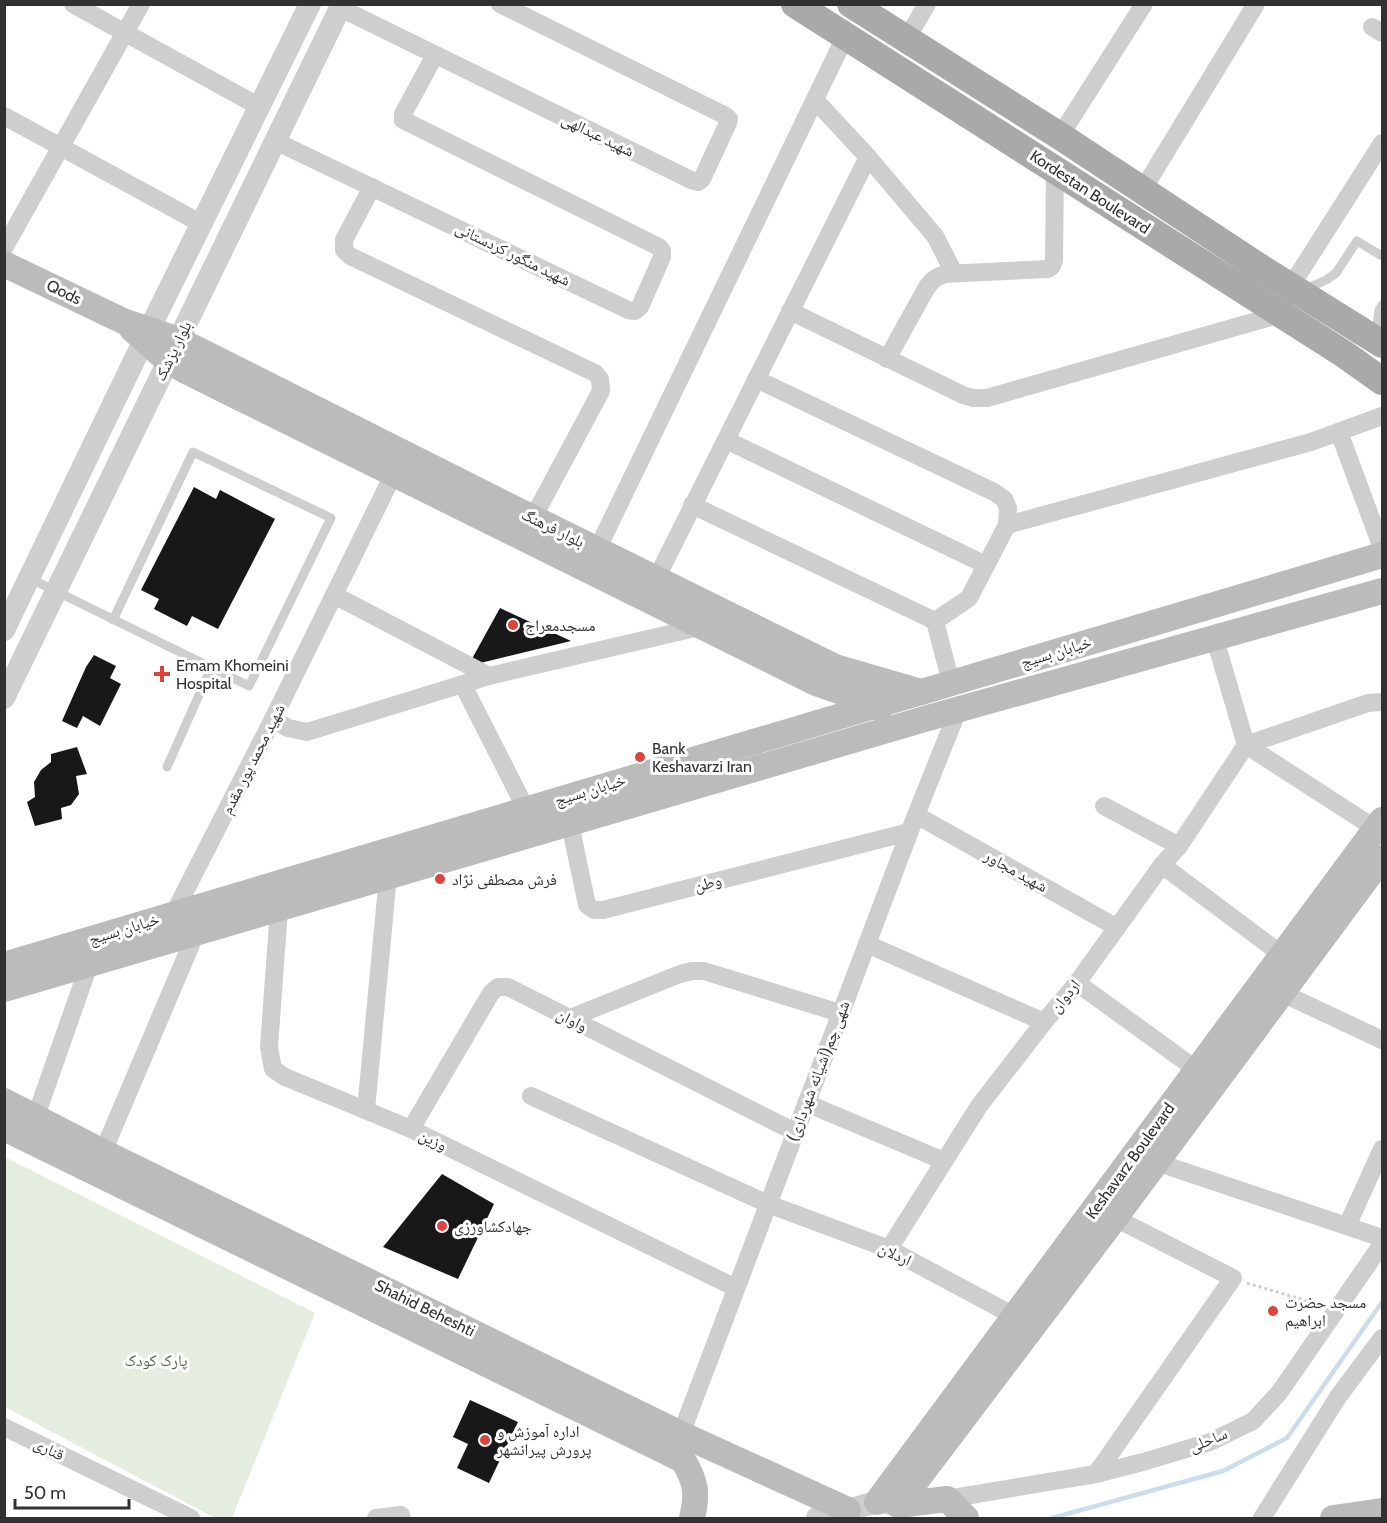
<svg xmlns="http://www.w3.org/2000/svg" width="1387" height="1523" font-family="Cabin,'Noto Naskh Arabic',sans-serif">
	<rect width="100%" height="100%" fill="#fff"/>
	<path fill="#e5ede0" d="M5,1157L315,1313L232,1518H215L5,1407Z"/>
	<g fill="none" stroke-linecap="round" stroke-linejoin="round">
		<path stroke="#cddceb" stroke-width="4.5" d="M1052,1518L1223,1471L1287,1438L1382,1302"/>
	</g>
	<g fill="#181818">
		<path d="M194,487L216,499L220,490L275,519L218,629L192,616L187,626L154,609L159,599L141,590Z"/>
		<path d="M500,608L571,641L468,666Z"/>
		<path d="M94,655L116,666L110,678L121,684L100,726L83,716L77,728L62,721L86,667Z"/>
		<path d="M77,747L87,774L76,776L79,794L71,805L61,808L62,819L35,826L27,802L35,797L34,782L41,770L51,762V754Z"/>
		<path d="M442,1174L494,1204L458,1279L383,1247Z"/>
		<path d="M470,1400L518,1422L489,1483L457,1468L468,1444L453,1437Z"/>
	</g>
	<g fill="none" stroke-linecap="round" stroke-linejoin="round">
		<path stroke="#cecece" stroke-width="3" stroke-dasharray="3 3" stroke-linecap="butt" d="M1247,1283L1321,1305"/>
		<g stroke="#cecece" stroke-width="9">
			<path d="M1306,289L1326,280L1336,273L1357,241L1382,256"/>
			<path d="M1376,334L1379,310L1382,305"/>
			<path d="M29,578L249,686L331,518L193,452L113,620"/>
			<path d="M167,767L211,668"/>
		</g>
		<g stroke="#cecece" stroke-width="18">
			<path d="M73,4L260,107"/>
			<path d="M340,8L691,180L698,182L702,179L728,123L729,119L726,116L500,4"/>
			<path d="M1372,27L1382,33"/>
			<path d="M906,40L927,4"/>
			<path d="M815,100L868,157L935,236L954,273"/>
			<path d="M4,116L202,224"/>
			<path d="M1060,136L1144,4"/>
			<path d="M275,141L628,310L635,311L640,307L662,257V251L659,247L403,120V114L435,55"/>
			<path d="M372,187L344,240V250L350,256L595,373L600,379L601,391L533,518"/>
			<path d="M1142,191L1256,4"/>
			<path d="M4,248L141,4"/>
			<path d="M790,311L963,395L973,398H987L1281,314L1291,286L1382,143"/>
			<path d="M887,359L927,287L934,279L944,274L1048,269L1052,266L1054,260L1055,169"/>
			<path d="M756,379L994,492L1004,499L1008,508L1007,525L969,598L935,621L951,683"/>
			<path d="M1339,432L1382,548"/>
			<path d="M726,440L986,565"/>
			<path d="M692,505L935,621"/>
			<path d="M1007,525L1311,442L1382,416"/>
			<path d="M597,550L846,35"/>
			<path d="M651,589L868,157"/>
			<path d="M334,595L489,676"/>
			<path d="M1215,639L1246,745L1376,829"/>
			<path d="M463,685L526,809"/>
			<path d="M273,719L288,728L307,732L489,676L704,626"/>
			<path d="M1246,745L1368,703L1382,702"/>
			<path d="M1104,806L1179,846"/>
			<path d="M916,815L1116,927"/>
			<path d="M570,824L587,905L594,910H603L909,832"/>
			<path d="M1162,865L1281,954"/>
			<path d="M279,909L269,1047L273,1069L285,1077L411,1129L736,1288"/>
			<path d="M173,915L273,719L394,473"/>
			<path d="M867,944L1044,1022"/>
			<path d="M1077,983L1197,1070"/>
			<path d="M1282,993L1382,1040"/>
			<path d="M570,1018L680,974L692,971H704L840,1013"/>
			<path d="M531,1096L768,1204L889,1249L1016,1317"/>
			<path d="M806,1103L944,1161"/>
			<path d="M366,1110L388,876"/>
			<path d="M36,1116L89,965"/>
			<path d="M411,1129L491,993L498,987H508L795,1132"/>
			<path d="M103,1152L196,933"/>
			<path d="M1156,1162L1382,1238"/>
			<path d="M1347,1226L1382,1149"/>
			<path d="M889,1249L979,1106L1044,1022L1077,983L1162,865L1179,846L1246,745"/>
			<path d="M4,1427L191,1518"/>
			<path d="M681,1434L916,815L958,710"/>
			<path d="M1096,1474L1233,1278L1115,1218"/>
			<path d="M947,1499L1096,1474L1143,1462L1210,1442L1253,1421L1279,1393L1382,1244"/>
			<path d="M376,1518L401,1515L402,1518"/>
			<path d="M1262,1518L1338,1397L1382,1338"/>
		</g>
		<g stroke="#cecece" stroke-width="22">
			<path d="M4,630L144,340L310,4"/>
			<path d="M4,698L342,4"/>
			<path d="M817,1518L877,1502L893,1504"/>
		</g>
		<g stroke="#bbb" stroke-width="26">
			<path d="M4,264L123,321L179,340L533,518L835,667L921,692"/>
			<path d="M132,329L168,361L184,370L816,683L879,705L880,708"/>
			<path d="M4,965L1382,555"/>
			<path d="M4,989L928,718L1382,591"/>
			<path d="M4,1101L103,1152L681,1434L848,1510"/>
			<path d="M4,1128L683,1460C696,1482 698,1493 692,1518"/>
			<path d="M877,1502L1382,820"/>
			<path d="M898,1505L1115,1218L1382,858"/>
			<path d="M898,1505L947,1499L966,1518"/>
			<path d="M1333,1518L1382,1511"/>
		</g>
		<g stroke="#a9a9a9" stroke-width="28">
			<path d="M795,4L1344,354L1382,381"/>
			<path d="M851,4L1060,136L1262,269L1382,344"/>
		</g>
	</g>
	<g fill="#dc443f" stroke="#fff" stroke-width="2">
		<circle cx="513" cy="625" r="6"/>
		<path d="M159 665h6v6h6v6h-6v6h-6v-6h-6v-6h6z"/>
		<circle cx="640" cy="757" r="6"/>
		<circle cx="440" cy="879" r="6"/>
		<circle cx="442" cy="1226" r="6"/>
		<circle cx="1273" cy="1311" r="6"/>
		<circle cx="485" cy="1440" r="6"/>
	</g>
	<g text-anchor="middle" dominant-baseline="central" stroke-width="6" stroke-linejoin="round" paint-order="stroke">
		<g font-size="16" fill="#313131" stroke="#fff">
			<text transform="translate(598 135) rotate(26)">شهید عبدالهی</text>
			<text transform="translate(1090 192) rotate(33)">Kordestan Boulevard</text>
			<text transform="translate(513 254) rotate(26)">شهید منگور کردستانی</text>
			<text transform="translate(64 292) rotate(26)">Qods</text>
			<text transform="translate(173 351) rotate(-64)">بلوار پزشک</text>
			<text transform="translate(553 528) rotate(26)">بلوار فرهنگ</text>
			<text transform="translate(1056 652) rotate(-17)">خیابان بسیج</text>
			<text transform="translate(253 759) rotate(-63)">شهید محمد پور مقدم</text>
			<text transform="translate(590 790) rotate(-17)">خیابان بسیج</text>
			<text transform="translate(1016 871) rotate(29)">شهید مجاور</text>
			<text transform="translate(708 883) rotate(-14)">وطن</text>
			<text transform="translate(124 929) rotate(-17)">خیابان بسیج</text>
			<text transform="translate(1065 996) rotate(-51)">اردوان</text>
			<text transform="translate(572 1020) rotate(27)">واوان</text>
			<text transform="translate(818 1071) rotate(-69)">شهی چم(آشیانه شهرداری)</text>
			<text transform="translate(433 1140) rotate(26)">وزین</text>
			<text transform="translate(1130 1161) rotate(-54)">Keshavarz Boulevard</text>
			<text transform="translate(895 1254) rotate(25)">اردلان</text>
			<text transform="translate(425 1308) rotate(26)">Shahid Beheshti</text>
			<text transform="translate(1208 1440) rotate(-22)">ساحلی</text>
			<text transform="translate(49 1449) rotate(26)">قناری</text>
		</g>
		<g font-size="16" fill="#313131" stroke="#fff" text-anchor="start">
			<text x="525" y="625">مسجدمعراج</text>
			<text x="176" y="665">Emam Khomeini<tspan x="176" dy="18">Hospital</tspan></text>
			<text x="652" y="748">Bank<tspan x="652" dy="18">Keshavarzi Iran</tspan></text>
			<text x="452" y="879">فرش مصطفی نژاد</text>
			<text x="454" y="1226">جهادکشاورزی</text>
			<text x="1285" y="1302">مسجد حضرت<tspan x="1285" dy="18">ابراهیم</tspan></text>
			<text x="497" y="1431">اداره آموزش و<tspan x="497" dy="18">پرورش پیرانشهر</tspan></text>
		</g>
		<g font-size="16" fill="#4f6a40" stroke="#fff">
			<text x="156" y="1360">پارک کودک</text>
		</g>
	</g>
	<rect width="1387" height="1523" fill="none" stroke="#313131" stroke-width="12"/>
	<path d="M15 1499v9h114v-9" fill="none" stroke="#313131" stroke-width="3"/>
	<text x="24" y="1499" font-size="18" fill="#313131" stroke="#ffffff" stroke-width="4.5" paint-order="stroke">50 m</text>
</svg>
